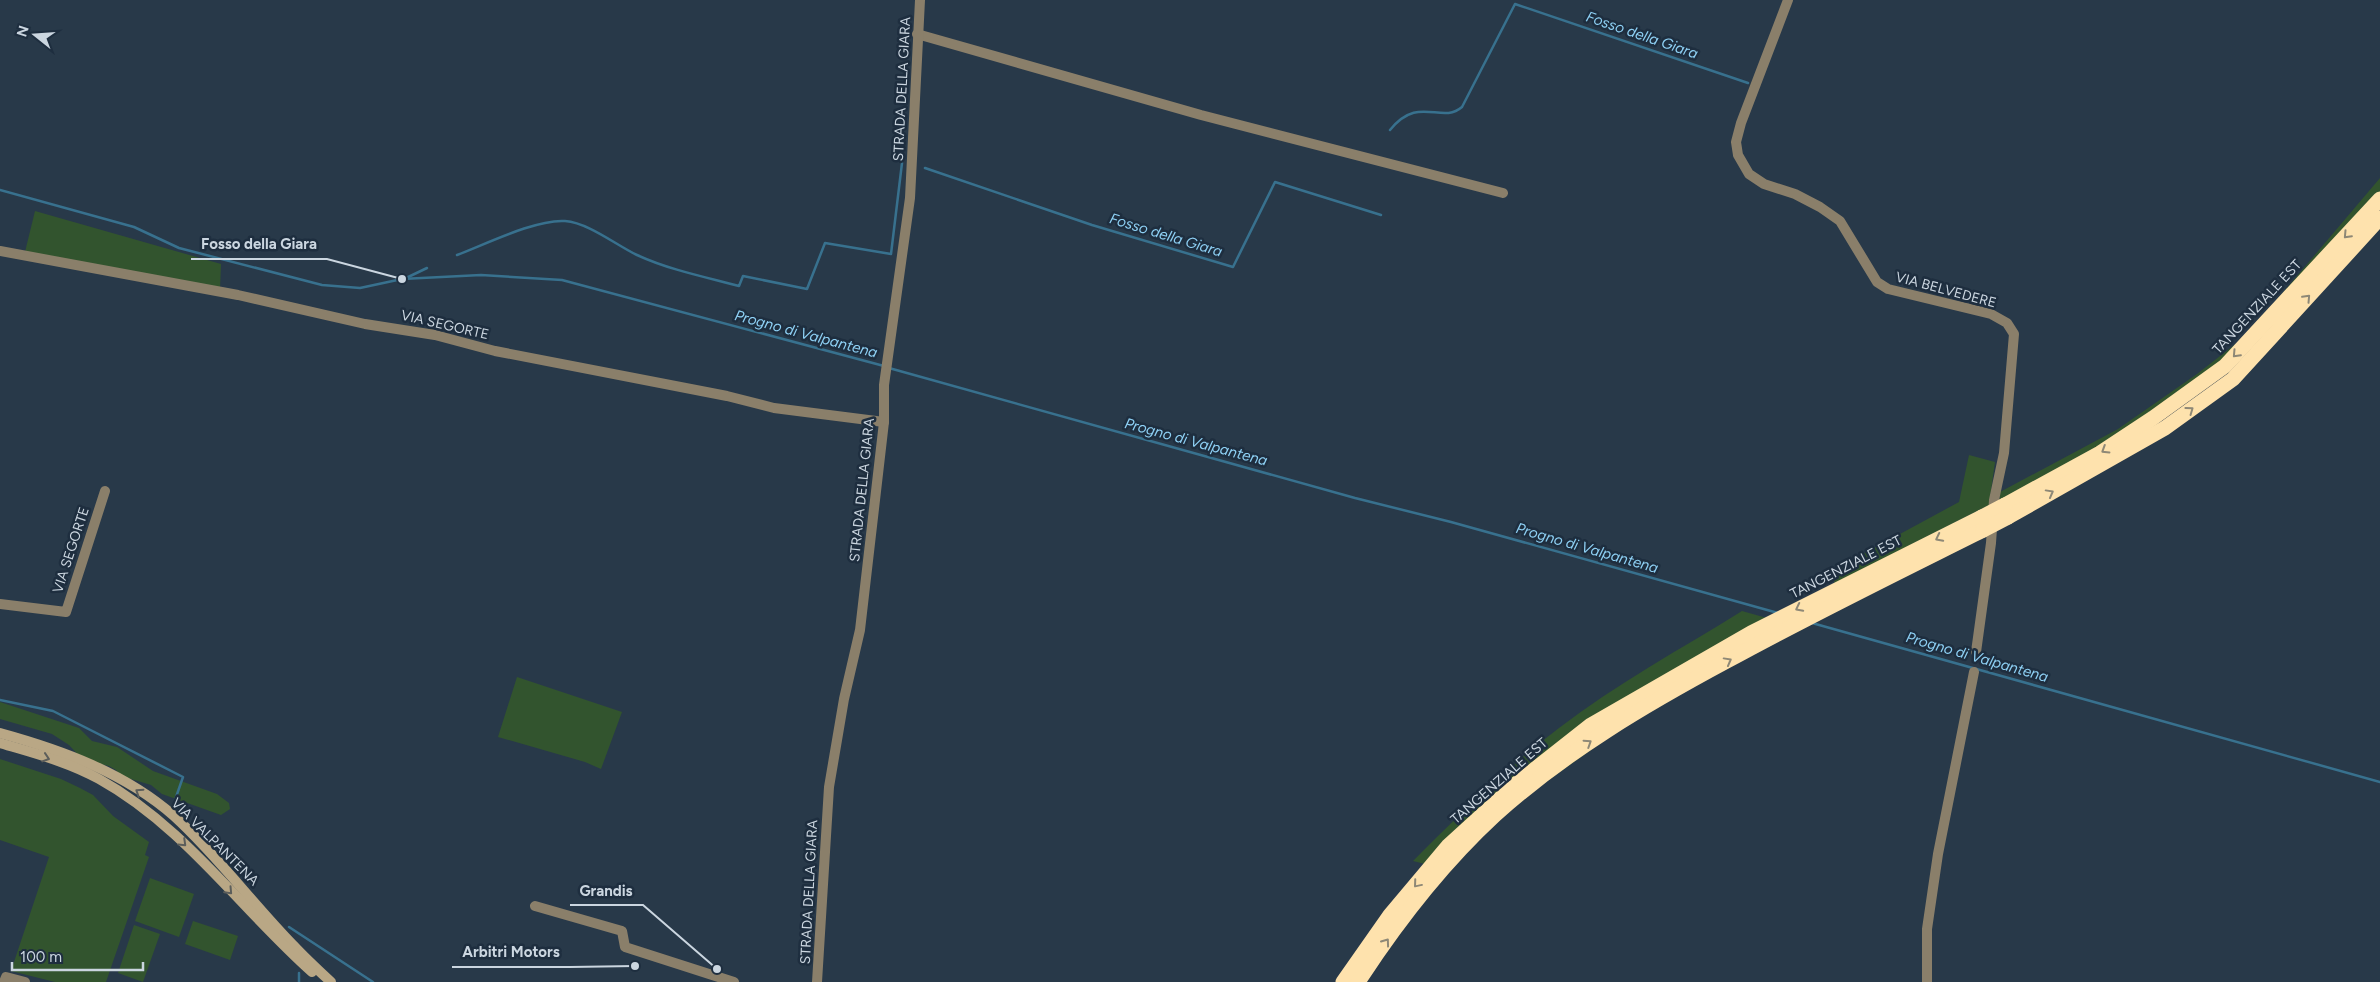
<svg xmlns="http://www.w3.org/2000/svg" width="2380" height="982" font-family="Figtree,sans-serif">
	<rect width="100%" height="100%" fill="#283949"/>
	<g fill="#32542e">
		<path d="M2380,178V201L2194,390L1999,506L2000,492L2118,429L2197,374L2247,335Z"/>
		<path d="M35,211L221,264L220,290L25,252Z"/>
		<path d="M1969,455L1995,462L1989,505L1835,583L1828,573L1959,502Z"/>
		<path d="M1742,611L1774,620L1429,865L1413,861C1460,814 1507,767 1559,728C1616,684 1681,649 1742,611Z"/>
		<path d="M517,677L622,712L601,769L585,762L498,737Z"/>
		<path d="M0,702L79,728L92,741L117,747L153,771L217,794L229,803L230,809L221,815L162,794L151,785L121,776L116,770L109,766L83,760L69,745L52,734L0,719Z"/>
		<path d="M0,759L61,779L80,788L93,795L113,816L149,842L145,855L149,857L106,982H55L11,971L49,857L0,840Z"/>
		<path d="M150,878L194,894L179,937L135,921Z"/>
		<path d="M193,921L238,936L230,960L185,944Z"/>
		<path d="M134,925L160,934L143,982L118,973Z"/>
	</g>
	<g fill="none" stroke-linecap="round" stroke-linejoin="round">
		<g stroke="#38718e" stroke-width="2.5">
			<path d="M1390,130C1419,94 1441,125 1462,107L1515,4L1748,83"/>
			<path d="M925,168L1092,225L1233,267L1275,182L1381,215"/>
			<path d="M0,190L134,227L179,248L322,285L360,288L402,279L481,275L562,280L884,366"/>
			<path d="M457,255C486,244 536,219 565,221C589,223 616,245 637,255C670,270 705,277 739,286L743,276L807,289L825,243L891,254L902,163"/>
			<path d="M404,279L427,268"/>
			<path d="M889,368L1355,498L1451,522L1778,613"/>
			<path d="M1812,623L2380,782"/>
			<path d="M0,700L53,711L183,777L175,800"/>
			<path d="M289,927L373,982"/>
			<path d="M299,982V973"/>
		</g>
		<g stroke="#8a7f6a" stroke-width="10">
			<path d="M1788,0L1741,123L1736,142L1738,155L1749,174L1764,184L1795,194L1820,207L1840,221L1877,282L1888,289L1991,314L2007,323L2014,334L2004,453L1994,500L1991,543L1976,652"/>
			<path d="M917,34L1201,115L1503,193"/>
			<path d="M0,251L238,295L365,324L435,335L495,351L727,396L774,408L884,422"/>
			<path d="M0,604L66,612L105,491"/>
			<path d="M535,906L622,931L625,947L734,982"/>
			<path d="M4,982L6,977L25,982"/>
			<path d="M817,982L829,787L844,699L860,630L884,422V385L910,198L920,0"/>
			<path d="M1927,982V929L1938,854L1974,672"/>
		</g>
		<g stroke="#b9a785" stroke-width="10">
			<path d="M0,733C62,750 125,773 174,816C217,855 252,903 293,945C305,958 318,970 331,982"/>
			<path d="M0,743C33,753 69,762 99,779C184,826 241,909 312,972"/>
		</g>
		<g stroke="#fee2ad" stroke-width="15">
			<path d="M2005,505L2100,453L2153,418L2225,366L2380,199"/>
			<path d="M2008,517L2165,428L2233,379L2380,218"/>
			<path d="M1343,982L1390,915L1448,846L1516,784L1591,725L1751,633L1982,517"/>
			<path d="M1358,982C1397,922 1443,863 1495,815C1565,752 1645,705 1727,661C1811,615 1897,573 1983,530"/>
		</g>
		<g stroke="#fee2ad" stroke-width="15">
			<path d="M1982,517L2005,505"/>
			<path d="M1983,530L2008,517"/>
		</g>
	</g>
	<defs><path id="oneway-chevron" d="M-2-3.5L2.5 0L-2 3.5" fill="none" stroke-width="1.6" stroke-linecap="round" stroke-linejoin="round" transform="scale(1.25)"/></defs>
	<g stroke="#8e8876">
		<use href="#oneway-chevron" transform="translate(2347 235) rotate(133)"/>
		<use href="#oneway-chevron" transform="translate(2307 298) rotate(-47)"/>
		<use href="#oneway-chevron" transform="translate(2236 354) rotate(133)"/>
		<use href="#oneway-chevron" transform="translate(2190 410) rotate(-36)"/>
		<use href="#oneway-chevron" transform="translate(2105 450) rotate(148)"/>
		<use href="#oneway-chevron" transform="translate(2050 493) rotate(-29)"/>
		<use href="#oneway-chevron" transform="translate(1939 538) rotate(153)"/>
		<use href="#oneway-chevron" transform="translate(1799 608) rotate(153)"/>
		<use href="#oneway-chevron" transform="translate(1728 661) rotate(-29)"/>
		<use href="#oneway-chevron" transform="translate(1588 743) rotate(-33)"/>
		<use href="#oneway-chevron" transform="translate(1417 884) rotate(130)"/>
		<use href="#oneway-chevron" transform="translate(1386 942) rotate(-54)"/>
	</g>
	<g stroke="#5c5e5b">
		<use href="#oneway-chevron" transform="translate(46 758) rotate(18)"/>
		<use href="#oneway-chevron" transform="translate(139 792) rotate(-147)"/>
		<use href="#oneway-chevron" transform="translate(183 843) rotate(44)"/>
		<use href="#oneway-chevron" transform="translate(229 891) rotate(47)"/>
	</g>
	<g text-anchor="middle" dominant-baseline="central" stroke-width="5" stroke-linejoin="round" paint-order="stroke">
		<g font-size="14" fill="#cbd6e0" stroke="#1e2e3f">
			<text transform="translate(902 89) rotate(-87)">STRADA DELLA GIARA</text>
			<text transform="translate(1946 290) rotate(15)">VIA BELVEDERE</text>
			<text transform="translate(2257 307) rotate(-47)">TANGENZIALE EST</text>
			<text transform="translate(445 325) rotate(13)">VIA SEGORTE</text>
			<text transform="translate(862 490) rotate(-84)">STRADA DELLA GIARA</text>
			<text transform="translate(71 550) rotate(-72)">VIA SEGORTE</text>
			<text transform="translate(1846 567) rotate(-27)">TANGENZIALE EST</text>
			<text transform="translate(1499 781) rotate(-41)">TANGENZIALE EST</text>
			<text transform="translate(215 842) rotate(45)">VIA VALPANTENA</text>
			<text transform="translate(809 892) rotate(-87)">STRADA DELLA GIARA</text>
		</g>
		<g font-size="15" font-style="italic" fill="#8ed0f4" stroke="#1e2e3f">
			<text transform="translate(1642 35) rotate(19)">Fosso della Giara</text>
			<text transform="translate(1166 235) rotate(17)">Fosso della Giara</text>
			<text transform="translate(806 334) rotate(15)">Progno di Valpantena</text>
			<text transform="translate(1196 442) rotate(15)">Progno di Valpantena</text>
			<text transform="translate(1587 548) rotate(16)">Progno di Valpantena</text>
			<text transform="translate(1977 657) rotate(16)">Progno di Valpantena</text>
		</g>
	</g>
	<path fill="none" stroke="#cbd6e0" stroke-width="2" d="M402 279L327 259H191M717 969L643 905H570M635 966L570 967H452"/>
	<g fill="#cbd6e0" stroke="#1e2e3f" stroke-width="2">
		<circle cx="402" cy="279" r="5"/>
		<circle cx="717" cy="969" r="5"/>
		<circle cx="635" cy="966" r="5"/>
	</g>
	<g font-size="15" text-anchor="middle" font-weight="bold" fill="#cbd6e0" stroke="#1e2e3f" stroke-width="5" stroke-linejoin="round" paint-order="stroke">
		<text x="259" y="249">Fosso della Giara</text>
		<text x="606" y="896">Grandis</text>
		<text x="511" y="957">Arbitri Motors</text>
	</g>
	<g transform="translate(35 35) rotate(287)" stroke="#1e2e3f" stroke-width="4" paint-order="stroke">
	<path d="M0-4L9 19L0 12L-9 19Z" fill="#cbd6e0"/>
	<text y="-8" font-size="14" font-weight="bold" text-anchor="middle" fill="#cbd6e0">N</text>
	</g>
	<path d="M12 962v8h131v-8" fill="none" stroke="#cbd6e0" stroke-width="2.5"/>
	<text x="20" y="962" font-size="15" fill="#cbd6e0" stroke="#1e2e3f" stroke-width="4" paint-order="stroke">100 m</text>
</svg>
